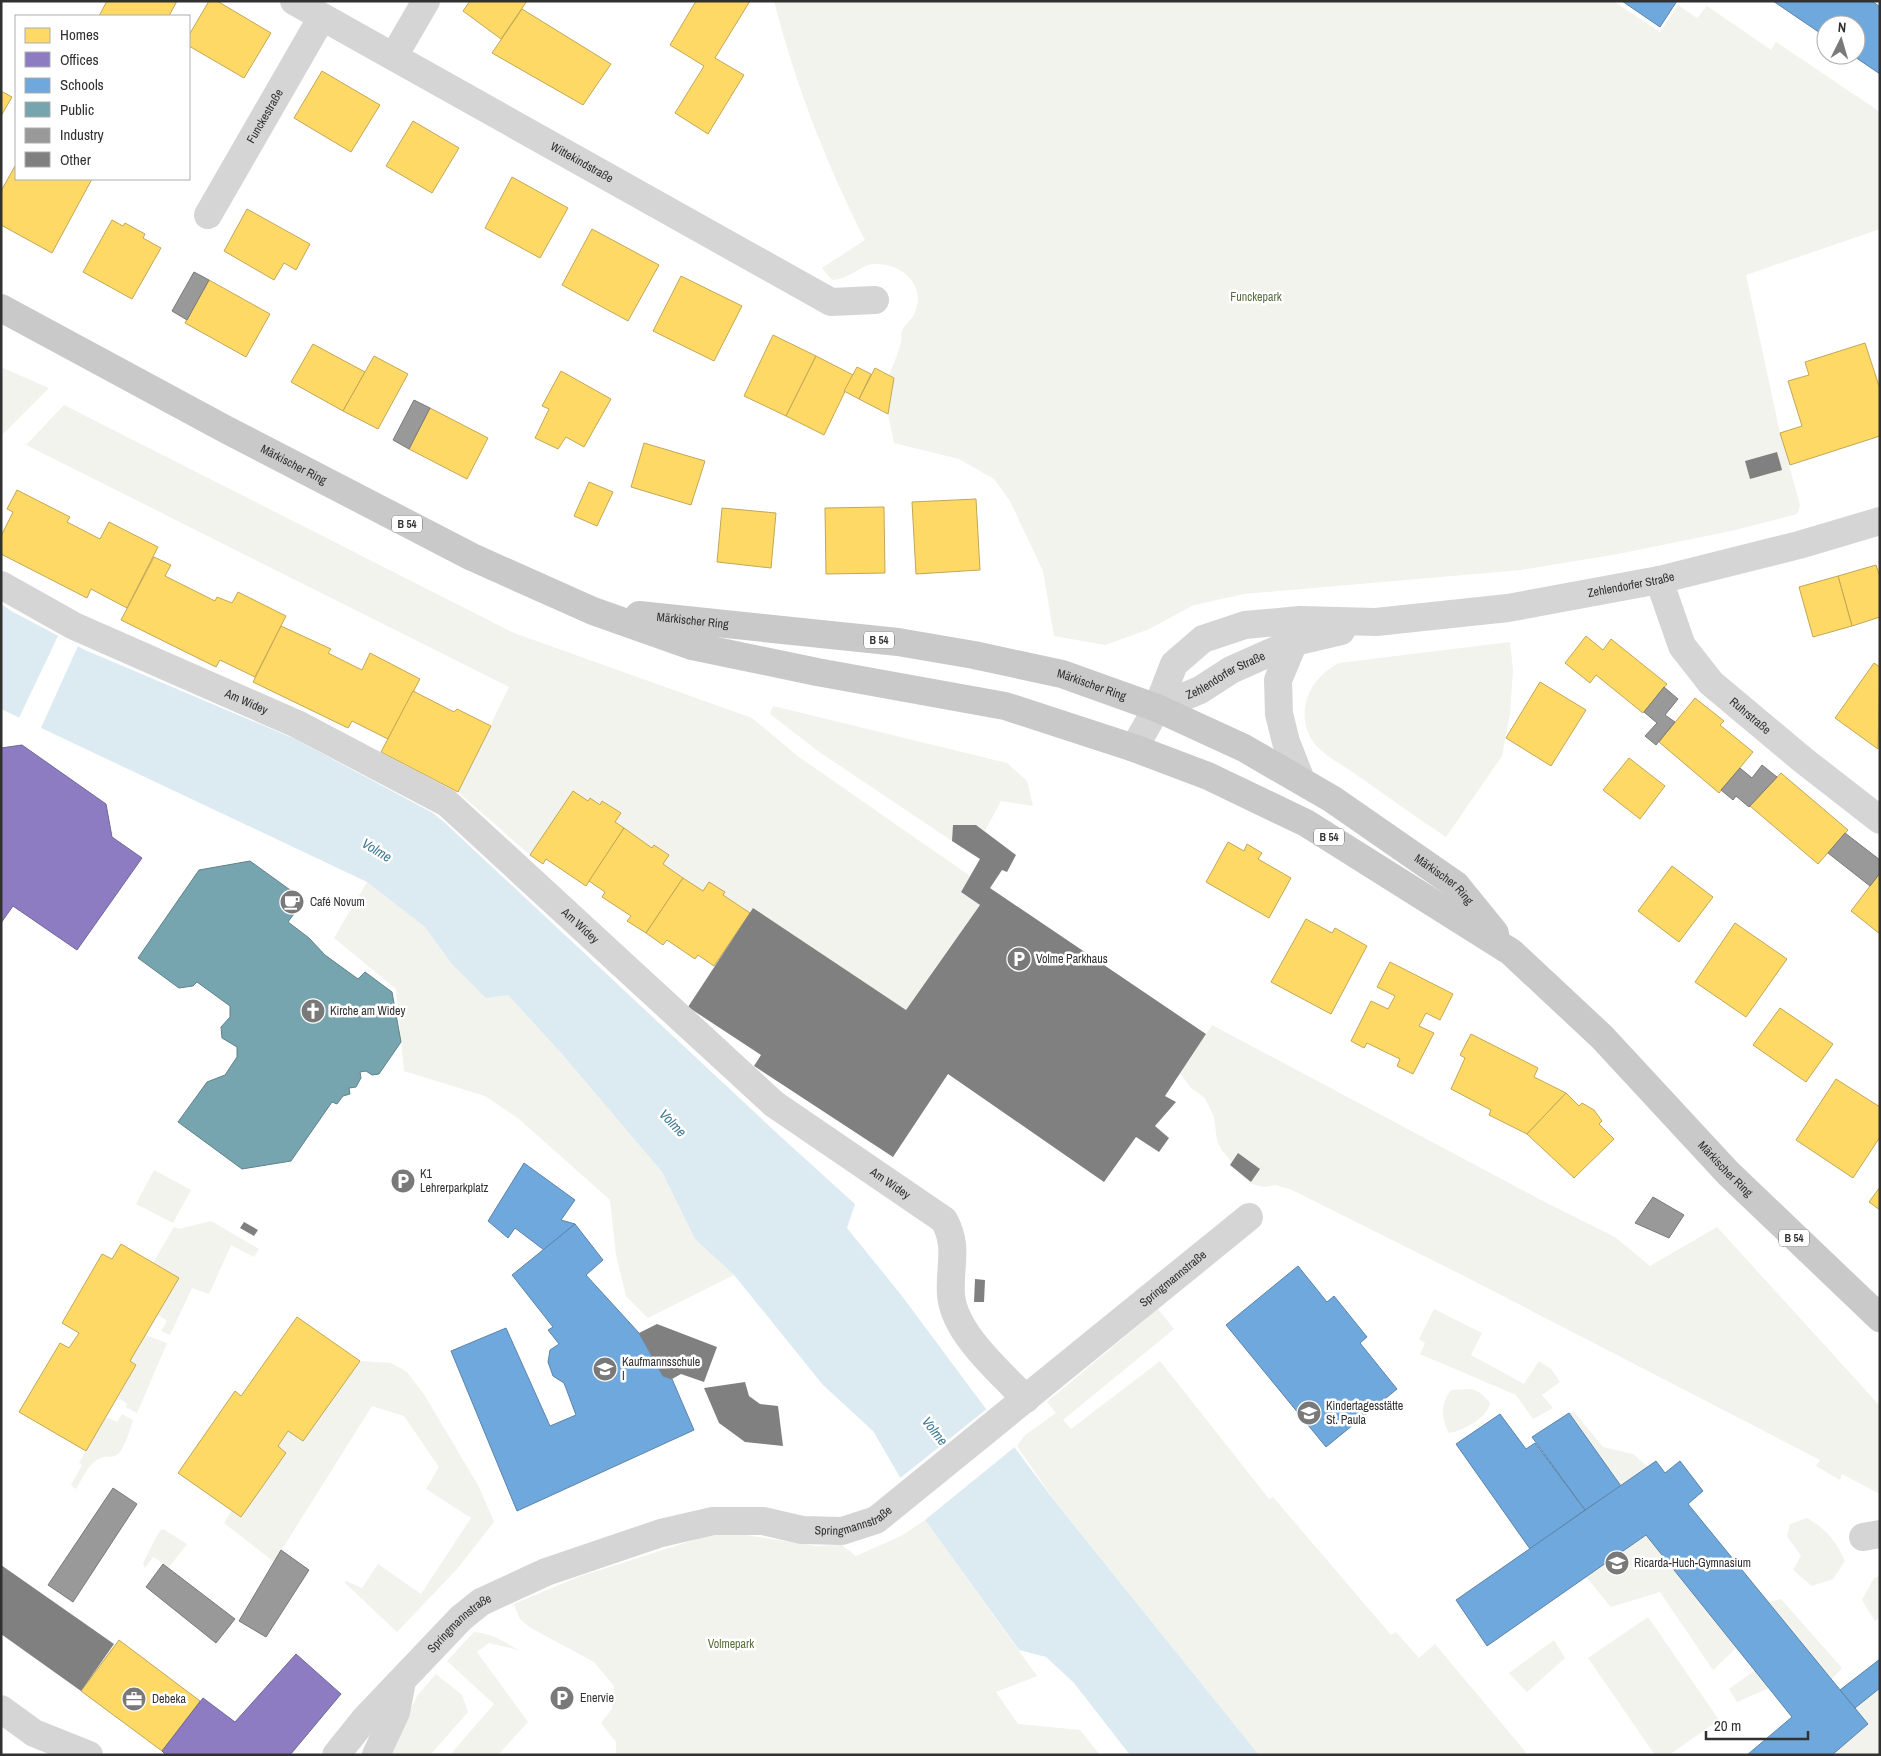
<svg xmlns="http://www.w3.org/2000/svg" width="1881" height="1756" font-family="'Archivo Narrow',sans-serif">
	<rect width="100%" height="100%" fill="#fff"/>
	<g fill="#f1f3ec">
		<path d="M774,1H1613L1660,32L1678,5L1697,18L1707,6L1771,50L1776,42L1880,112V229L1746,275L1780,433L1800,505L1797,514L1731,531L1618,554L1521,570L1244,594L1194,605L1147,630L1105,645L1054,636L1043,571L1010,501L994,479L959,459L894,443L888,414L893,378L889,375C893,365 898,354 901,343C902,339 901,335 902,331C905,324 913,319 915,312C927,285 900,262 874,264C860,265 850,279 832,280L822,268L865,240C825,161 796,86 774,1Z"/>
		<path d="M1,367L49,388L1,436Z"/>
		<path d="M64,405L514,633L752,718L799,757L970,876L961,892L980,905L906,1010L753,909L750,913L723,895L703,891L663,864L669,855L654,845L652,848L615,822L621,813L603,801L600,805L590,798L530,855L458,792L509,687L26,445Z"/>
		<path d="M1510,642L1513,670L1510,714L1502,756L1446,837C1415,816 1385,795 1354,773C1341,764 1321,754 1312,740C1294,710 1311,677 1339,663Z"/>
		<path d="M773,706L1007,763L1027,781L1033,806L1001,801L985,831L976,825H953L952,841L818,751L770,714Z"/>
		<path d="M367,882L425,927L451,963L508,995L562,1054L662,1172L695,1239L734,1275L648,1318L626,1296L616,1255L610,1200L519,1119L485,1096L404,1071L396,989L334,938Z"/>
		<path d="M1212,1025L1543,1201L1615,1237L1650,1266L1717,1227L1880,1406V1494L1842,1474L1840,1480L1816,1466L1820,1460L1464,1276L1292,1190L1276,1185L1264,1187L1252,1184L1244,1178L1221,1149L1217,1140L1214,1117L1205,1098L1191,1088L1180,1073Z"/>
		<path d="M154,1170L191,1190L173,1223L136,1204Z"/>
		<path d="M211,1221L259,1249L254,1257L231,1245L209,1294L192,1288L170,1335L161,1331L167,1321L158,1315L179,1278L153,1263L174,1227L179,1229Z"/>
		<path d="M1158,1309L1174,1329L1063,1420L1071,1429L1160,1361L1269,1499L1273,1497L1391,1635L1396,1632L1419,1658L1435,1644L1528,1755H1259L1056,1503L1017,1446L1025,1435L1056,1413L1047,1402Z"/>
		<path d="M1434,1309L1482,1333L1471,1355L1524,1384L1539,1361L1551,1369L1560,1382L1542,1395L1553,1408L1533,1419L1516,1395L1420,1354L1425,1343L1419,1339Z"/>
		<path d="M145,1335L167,1343L137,1413L126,1407L127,1403L118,1398L136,1365L130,1361Z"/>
		<path d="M360,1361L391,1363L407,1372L425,1396L479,1487L494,1522L457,1569L397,1632L344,1582L346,1581L362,1588L378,1564L421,1594L471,1518L426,1489L439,1467L404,1416L372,1406L274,1562L224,1523L232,1510L241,1517L286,1453L278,1446L288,1431L303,1441Z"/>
		<path d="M1471,1389C1480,1391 1484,1396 1490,1403C1487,1418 1463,1431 1449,1433C1441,1416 1440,1406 1451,1390Z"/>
		<path d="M1574,1412L1603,1447L1633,1454L1648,1467L1621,1486L1569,1413Z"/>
		<path d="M122,1414L133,1420C130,1430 126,1444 119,1453C114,1459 107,1455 101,1458C88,1463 83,1478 76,1489L71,1485L82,1465L79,1463L106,1417L117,1422Z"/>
		<path d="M1807,1518C1826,1529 1836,1541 1845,1561L1833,1579L1812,1586L1793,1570L1801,1556L1787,1536L1790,1524Z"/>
		<path d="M925,1520L1037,1676L996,1692L1018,1724L1080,1730L1100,1755H616V1742L601,1723L612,1709L614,1686L594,1662L529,1627L520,1619L514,1604L578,1577L710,1535L733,1533L816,1546L842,1545L856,1556L901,1536Z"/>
		<path d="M163,1529L187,1544L169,1567L153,1557L145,1568L143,1563L159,1532Z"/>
		<path d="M1646,1535L1736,1648L1713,1670L1660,1592L1611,1607L1586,1577Z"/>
		<path d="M1880,1576V1617L1875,1621L1862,1600L1874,1578Z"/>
		<path d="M1781,1599L1842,1668L1831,1680L1768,1602Z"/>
		<path d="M1648,1617L1719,1720L1669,1755H1655L1588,1658Z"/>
		<path d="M474,1632C490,1633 504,1641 518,1650L489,1643L477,1652L528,1722L498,1755H450L494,1704L447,1661Z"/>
		<path d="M1554,1640L1565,1658L1527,1692L1509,1673Z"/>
		<path d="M1755,1670L1769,1688L1737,1702L1729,1689Z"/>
		<path d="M436,1674L462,1695L468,1712L430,1755H389L417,1696Z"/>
		<path d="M1880,1688V1755H1832L1868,1724L1855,1708Z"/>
	</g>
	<path fill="#dcebf2" d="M1,604L13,612L85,650L295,739L433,813L444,822L781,1137L855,1204L847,1228L902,1296L1056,1503L1259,1755H1130L1074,1683L1046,1657L1019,1650L925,1520L873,1431L823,1385L734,1275L695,1239L662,1172L562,1054L508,995L486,998L451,963L425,927L367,882L1,709Z"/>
	<g fill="#fff">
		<path d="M58,636L78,646L40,730L18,720Z"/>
		<path d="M988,1408L1016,1446L925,1520L899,1479Z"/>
	</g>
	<g fill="#ffd966" stroke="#c1a756">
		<path d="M107,1H177L169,16H99Z"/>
		<path d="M209,1H217L271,33L244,78L189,46V35Z"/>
		<path d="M470,1H527L501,39L463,11Z"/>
		<path d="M696,1H750L715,58L744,75L708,134L675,113L704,66L670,45Z"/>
		<path d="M522,9L611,64L583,105L492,53Z"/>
		<path d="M322,71L380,105L351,152L294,118Z"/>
		<path d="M1,91L12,97L1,116Z"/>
		<path d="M413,121L459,148L432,193L386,166Z"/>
		<path d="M15,166L16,179H92L52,253L1,225V191Z"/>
		<path d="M512,177L568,208L540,258L485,228Z"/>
		<path d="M247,209L310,244L296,270L284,263L274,280L224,251Z"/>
		<path d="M112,220L123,226L125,223L145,234L143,238L161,248L132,299L83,272Z"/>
		<path d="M592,229L659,265L628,321L562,285Z"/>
		<path d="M681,276L742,306L714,361L653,331Z"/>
		<path d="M209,280L270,314L246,357L185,323Z"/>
		<path d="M773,335L816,356L786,416L744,396Z"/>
		<path d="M1865,343L1880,389V436L1790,465L1780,433L1802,426L1788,381L1809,375L1805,362Z"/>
		<path d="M313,344L365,372L343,411L291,382Z"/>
		<path d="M374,356L408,374L378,429L343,411Z"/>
		<path d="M816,356L853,375L824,435L786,416Z"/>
		<path d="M857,367L871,374L859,399L844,391Z"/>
		<path d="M875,368L894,378L888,414L859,399Z"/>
		<path d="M561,371L611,399L584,447L566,437L558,449L535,438L549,409L542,406Z"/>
		<path d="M430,408L488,438L467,479L409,449Z"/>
		<path d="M644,443L705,461L691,505L631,487Z"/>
		<path d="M589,482L613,492L597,526L574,516Z"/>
		<path d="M17,490L70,517L67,522L100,539L109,522L158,547L127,608L91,589L87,598L1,554V536L13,512L7,509Z"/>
		<path d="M976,499L980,570L916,574L912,502Z"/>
		<path d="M884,507L885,573L826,574L825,508Z"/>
		<path d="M722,508L776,513L771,568L717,562Z"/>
		<path d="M154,557L171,565L165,576L215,601L217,597L232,603L238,592L286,616L255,677L220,660L216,667L121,620Z"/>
		<path d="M1876,565L1880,577V617L1852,626L1838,576Z"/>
		<path d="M1838,576L1852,626L1813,637L1799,587Z"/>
		<path d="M281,626L331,649L328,653L362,670L370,653L420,679L388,739L352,721L348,728L253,682Z"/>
		<path d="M1586,636L1603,650L1611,639L1667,684L1643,713L1596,675L1590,683L1565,663Z"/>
		<path d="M1874,663L1880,667L1878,749L1835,718Z"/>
		<path d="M1540,682L1586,710L1551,766L1506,738Z"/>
		<path d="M413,691L454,712L457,709L491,726L458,792L381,752Z"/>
		<path d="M1695,698L1724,721L1720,725L1753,752L1719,793L1659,742Z"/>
		<path d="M1629,758L1665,786L1640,819L1603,790Z"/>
		<path d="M1781,773L1848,830L1818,864L1750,806Z"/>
		<path d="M573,791L588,801L590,798L600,805L602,801L621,813L615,822L624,828L586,886L546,859L543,864L530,855Z"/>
		<path d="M624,828L652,848L654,845L669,855L663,864L683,878L646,933L627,921L631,916L602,897L605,892L589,881Z"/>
		<path d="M1228,842L1244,851L1247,844L1262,853L1258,859L1291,878L1269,918L1206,882Z"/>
		<path d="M1672,866L1713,897L1679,942L1638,911Z"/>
		<path d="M1880,873V934L1851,911Z"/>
		<path d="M683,878L703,891L709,882L725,892L723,895L750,913L714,966L698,955L695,959L667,940L663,945L646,933Z"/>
		<path d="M1306,919L1332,933L1335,928L1367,946L1331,1014L1271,982Z"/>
		<path d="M1735,923L1787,959L1746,1017L1695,982Z"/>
		<path d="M1390,962L1453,994L1440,1020L1426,1013L1419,1026L1434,1033L1413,1074L1397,1066L1400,1059L1367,1043L1364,1048L1351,1041L1371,1001L1388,1009L1395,996L1377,987Z"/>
		<path d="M1780,1008L1833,1044L1806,1082L1753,1045Z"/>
		<path d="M1471,1034L1538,1068L1534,1077L1566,1093L1527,1134L1489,1115L1491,1110L1451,1089L1465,1058L1460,1055Z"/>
		<path d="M1836,1079L1880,1107V1137L1853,1178L1796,1140Z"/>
		<path d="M1566,1093L1579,1106L1582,1103L1594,1110L1602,1121L1599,1124L1614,1139L1574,1178L1527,1134Z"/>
		<path d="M1880,1187V1210L1869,1202Z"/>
		<path d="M121,1244L179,1278L130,1361L136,1365L86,1451L19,1412L60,1343L69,1348L79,1333L62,1323L102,1254L112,1259Z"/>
		<path d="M297,1317L360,1361L303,1441L288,1431L278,1446L286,1453L241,1517L178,1473L235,1391L241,1396Z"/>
		<path d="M119,1640L200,1701L162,1751L81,1691Z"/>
	</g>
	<g fill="#8e7cc3" stroke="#726697">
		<path d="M22,745L106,804L112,837L142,858L77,950L13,906L1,923V748Z"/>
		<path d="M296,1654L341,1694L290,1755H166L162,1751L203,1698L235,1722Z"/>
	</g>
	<g fill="#6fa8dc" stroke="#5c84a9">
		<path d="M1622,1H1677L1660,27Z"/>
		<path d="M1773,1H1872L1880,7V74L1852,55H1856V25H1826V37Z"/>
		<path d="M524,1163L575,1200L561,1220L575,1224L544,1250L515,1228L508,1238L488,1221Z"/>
		<path d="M575,1224L603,1260L586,1275L639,1333L663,1376L672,1379L694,1430L517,1511L451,1351L506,1328L550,1426L576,1415L564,1383L553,1376L548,1362L550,1350L559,1344L548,1330L553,1327L512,1275Z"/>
		<path d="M1298,1266L1327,1302L1334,1296L1367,1337L1360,1343L1397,1389L1326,1447L1226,1325Z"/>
		<path d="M1569,1413L1621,1486L1585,1510L1532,1437Z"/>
		<path d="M1500,1414L1526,1449L1535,1443L1585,1510L1530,1549L1456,1444Z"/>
		<path d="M1656,1461L1665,1473L1680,1461L1703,1491L1688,1504L1868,1724L1832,1755H1747L1792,1717L1646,1535L1487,1646L1456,1600Z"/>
		<path d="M1880,1659V1688L1855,1708L1840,1690Z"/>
	</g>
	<path fill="#76a5af" stroke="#618289" d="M250,861L304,900L288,922L309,938L325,955L358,979L365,972L392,992L401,1042L379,1074L372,1075L366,1071L360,1072L361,1078L356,1087L349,1088L350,1094L343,1096L337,1104L332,1102L291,1161L242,1169L178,1122L207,1082L225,1075L237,1057V1047L222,1038L221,1027L230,1017V1006L197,982L193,986L179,988L138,958L199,870Z"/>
	<g fill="#999" stroke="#7a7a7a">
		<path d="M194,272L209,280L187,320L172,311Z"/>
		<path d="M414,400L430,408L409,449L393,440Z"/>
		<path d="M1664,687L1678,699L1665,715L1675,722L1656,745L1645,736L1657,723L1644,712Z"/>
		<path d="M1762,765L1777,777L1749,807L1736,796L1733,800L1721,790L1740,768L1752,778Z"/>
		<path d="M1845,833L1880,860V873L1870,886L1828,853Z"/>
		<path d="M1653,1197L1684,1215L1669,1238L1635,1223Z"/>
		<path d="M113,1488L137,1504L73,1602L48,1585Z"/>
		<path d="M281,1550L309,1570L266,1637L239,1621Z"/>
		<path d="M163,1564L235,1619L216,1643L146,1587Z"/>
	</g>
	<g fill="#808080">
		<path d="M1777,452L1782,470L1750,479L1745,461Z"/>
		<path d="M953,825H976L1016,855L1007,872L1002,870L990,888L1206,1034L1165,1096L1176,1102L1155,1126L1169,1138L1159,1152L1136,1137L1104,1182L948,1074L893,1157L754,1066L761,1055L688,1007L753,908L906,1010L980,905L961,892L980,859L952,841Z"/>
		<path d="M1238,1153L1260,1169L1251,1182L1230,1165Z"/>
		<path d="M244,1222L258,1230L254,1236L240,1228Z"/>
		<path d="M975,1279L985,1280L984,1302H974Z"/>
		<path d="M657,1324L717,1347L704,1382L681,1374L672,1379L663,1376L639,1333Z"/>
		<path d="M745,1382L749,1396L760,1404L778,1406L783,1446L745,1442L719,1423L704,1388Z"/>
		<path d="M1,1565L114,1644L81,1691L1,1634Z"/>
	</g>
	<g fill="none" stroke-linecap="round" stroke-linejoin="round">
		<g stroke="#d5d5d5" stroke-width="28">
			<path id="s1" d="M294,1L831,302L875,300"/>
			<path d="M394,56L426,1"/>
			<path id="s2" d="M208,215L322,17"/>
			<path id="s3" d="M1659,580L1682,646L1711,683L1803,760L1880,820"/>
			<path id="s4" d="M1,585L74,626L297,724L447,803L774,1104L944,1220C959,1247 949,1266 951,1295C954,1333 1000,1372 1026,1399"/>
			<path d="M1294,642L1278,680L1279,714L1286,742L1301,780"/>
			<path id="s5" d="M1157,708L1200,690L1231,670L1294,642L1341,631"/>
			<path id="s6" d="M1134,748L1157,708L1174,664L1203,639L1245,625L1300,620L1376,622L1508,608L1659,580L1799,545L1880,521"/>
			<path d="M1863,1537L1880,1534"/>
			<path d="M1,1709L34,1733L89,1755"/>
			<path id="s7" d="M336,1755L364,1720L461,1618L481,1602L546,1572L661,1533L713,1521H763L802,1530L842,1531L876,1520L1249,1217"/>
			<path d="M376,1755L396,1712L402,1681"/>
		</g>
		<g stroke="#c9c9c9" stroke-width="28">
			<path id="s8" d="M1,308L225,429L472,557L593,611L692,646L817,672L1005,706L1134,748L1208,776L1306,823L1511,952L1602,1037L1728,1173L1880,1318"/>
			<path id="s9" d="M639,615L898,642L974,655L1062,674L1157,708L1244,748L1332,799L1456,885L1495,933"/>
		</g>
	</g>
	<defs>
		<symbol id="cafe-disc" viewBox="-11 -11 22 22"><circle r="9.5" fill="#797979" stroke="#fff"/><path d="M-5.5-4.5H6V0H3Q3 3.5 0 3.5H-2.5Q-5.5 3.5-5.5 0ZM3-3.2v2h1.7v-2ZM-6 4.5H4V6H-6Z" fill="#fff"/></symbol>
		<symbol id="parking-disc" viewBox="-11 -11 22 22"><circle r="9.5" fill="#797979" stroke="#fff"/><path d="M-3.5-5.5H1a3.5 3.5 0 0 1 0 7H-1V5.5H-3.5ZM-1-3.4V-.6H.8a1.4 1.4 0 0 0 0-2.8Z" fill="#fff"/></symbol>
		<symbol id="church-disc" viewBox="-11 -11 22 22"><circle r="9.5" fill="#797979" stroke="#fff"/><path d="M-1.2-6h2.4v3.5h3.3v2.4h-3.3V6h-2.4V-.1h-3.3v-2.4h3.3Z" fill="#fff"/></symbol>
		<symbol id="school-disc" viewBox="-11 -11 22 22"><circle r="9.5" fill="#797979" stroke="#fff"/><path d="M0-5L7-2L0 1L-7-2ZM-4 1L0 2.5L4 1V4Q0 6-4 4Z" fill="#fff"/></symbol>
		<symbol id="office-disc" viewBox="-11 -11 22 22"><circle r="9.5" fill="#797979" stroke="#fff"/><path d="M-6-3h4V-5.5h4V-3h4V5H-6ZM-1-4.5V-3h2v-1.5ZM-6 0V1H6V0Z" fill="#fff"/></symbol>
	</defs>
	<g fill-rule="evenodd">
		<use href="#cafe-disc" x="278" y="888" width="28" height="28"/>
		<use href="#parking-disc" x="1005" y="945" width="28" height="28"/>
		<use href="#church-disc" x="299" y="997" width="28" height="28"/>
		<use href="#parking-disc" x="389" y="1167" width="28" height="28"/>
		<use href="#school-disc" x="591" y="1355" width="28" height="28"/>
		<use href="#school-disc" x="1295" y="1399" width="28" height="28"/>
		<use href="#school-disc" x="1603" y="1549" width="28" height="28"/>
		<use href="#parking-disc" x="548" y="1684" width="28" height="28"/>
		<use href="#office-disc" x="120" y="1685" width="28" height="28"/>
	</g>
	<g text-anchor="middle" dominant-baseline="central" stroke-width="5" stroke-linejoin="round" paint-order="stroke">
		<g fill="#fff" stroke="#6f6f6f" stroke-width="1">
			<rect x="392" y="515.5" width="30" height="17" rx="4"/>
			<rect x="864" y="631.5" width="30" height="17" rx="4"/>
			<rect x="1314" y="828.5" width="30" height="17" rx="4"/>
			<rect x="1779" y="1229.5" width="30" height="17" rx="4"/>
		</g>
		<g font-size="11" font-weight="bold" fill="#313131">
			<text x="407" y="524">B 54</text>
			<text x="879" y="640">B 54</text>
			<text x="1329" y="837">B 54</text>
			<text x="1794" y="1238">B 54</text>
		</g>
		<g font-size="12" fill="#313131" stroke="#fff">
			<text stroke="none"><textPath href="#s2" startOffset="114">Funckestraße</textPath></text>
			<text stroke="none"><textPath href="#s1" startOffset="330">Wittekindstraße</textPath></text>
			<text stroke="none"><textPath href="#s8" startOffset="332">Märkischer Ring</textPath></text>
			<text stroke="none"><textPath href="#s6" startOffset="565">Zehlendorfer Straße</textPath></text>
			<text stroke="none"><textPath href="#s9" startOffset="54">Märkischer Ring</textPath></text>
			<text stroke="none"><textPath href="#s5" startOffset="76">Zehlendorfer Straße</textPath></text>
			<text stroke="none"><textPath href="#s9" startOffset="459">Märkischer Ring</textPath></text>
			<text stroke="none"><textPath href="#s4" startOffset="272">Am Widey</textPath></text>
			<text stroke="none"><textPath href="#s3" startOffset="168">Ruhrstraße</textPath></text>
			<text stroke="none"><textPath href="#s9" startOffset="864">Märkischer Ring</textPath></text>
			<text stroke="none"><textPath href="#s4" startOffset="678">Am Widey</textPath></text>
			<text stroke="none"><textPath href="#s8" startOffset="1960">Märkischer Ring</textPath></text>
			<text stroke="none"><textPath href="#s4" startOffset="1082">Am Widey</textPath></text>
			<text stroke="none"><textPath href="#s7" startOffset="1006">Springmannstraße</textPath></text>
			<text stroke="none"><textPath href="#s7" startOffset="601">Springmannstraße</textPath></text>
			<text stroke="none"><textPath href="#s7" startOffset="181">Springmannstraße</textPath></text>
		</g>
		<g font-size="12" fill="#586d3f" stroke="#fff">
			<text x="1256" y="297">Funckepark</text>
			<text x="731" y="1644">Volmepark</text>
		</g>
		<g font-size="12" fill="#313131" stroke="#fff" text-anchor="start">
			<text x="310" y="902">Café Novum</text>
			<text x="1036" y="959">Volme Parkhaus</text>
			<text x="330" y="1011">Kirche am Widey</text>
			<text x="420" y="1174">K1<tspan x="420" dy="14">Lehrerparkplatz</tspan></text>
			<text x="622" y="1362">Kaufmannsschule<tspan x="622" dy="14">I</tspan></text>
			<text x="1326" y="1406">Kindertagesstätte<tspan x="1326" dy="14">St. Paula</tspan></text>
			<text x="1634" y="1563">Ricarda-Huch-Gymnasium</text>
			<text x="580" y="1698">Enervie</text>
			<text x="152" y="1699">Debeka</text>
		</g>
		<g font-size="14" font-style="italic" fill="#407a92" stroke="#fff">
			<text transform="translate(377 850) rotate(31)">Volme</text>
			<text transform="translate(673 1123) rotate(46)">Volme</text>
			<text transform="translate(935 1431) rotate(52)">Volme</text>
		</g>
	</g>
	<rect width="1881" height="1756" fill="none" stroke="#313131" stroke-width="5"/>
	<rect x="15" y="15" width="175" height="165" fill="#ffffff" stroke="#adadad"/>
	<rect x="25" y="28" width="25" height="15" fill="#ffd966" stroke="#adadad"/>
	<text x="60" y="40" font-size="15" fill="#313131">Homes</text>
	<rect x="25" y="52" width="25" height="15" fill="#8e7cc3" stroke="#adadad"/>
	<text x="60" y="65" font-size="15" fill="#313131">Offices</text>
	<rect x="25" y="78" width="25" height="15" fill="#6fa8dc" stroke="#adadad"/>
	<text x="60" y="90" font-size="15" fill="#313131">Schools</text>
	<rect x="25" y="102" width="25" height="15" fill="#76a5af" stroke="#adadad"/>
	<text x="60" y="115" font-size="15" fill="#313131">Public</text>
	<rect x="25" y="128" width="25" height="15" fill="#999999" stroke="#adadad"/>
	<text x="60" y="140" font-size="15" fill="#313131">Industry</text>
	<rect x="25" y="152" width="25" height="15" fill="#808080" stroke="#adadad"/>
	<text x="60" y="165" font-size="15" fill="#313131">Other</text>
	<g transform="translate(1841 40) rotate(5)"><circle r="24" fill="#ffffff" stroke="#adadad"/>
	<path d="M0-4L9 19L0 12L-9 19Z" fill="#797979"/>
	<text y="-8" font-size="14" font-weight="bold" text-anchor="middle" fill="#313131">N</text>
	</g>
	<path d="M1706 1731v8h102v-8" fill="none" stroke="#313131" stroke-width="2.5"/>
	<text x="1714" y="1731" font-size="15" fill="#313131" stroke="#ffffff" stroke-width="4" paint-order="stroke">20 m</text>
</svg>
